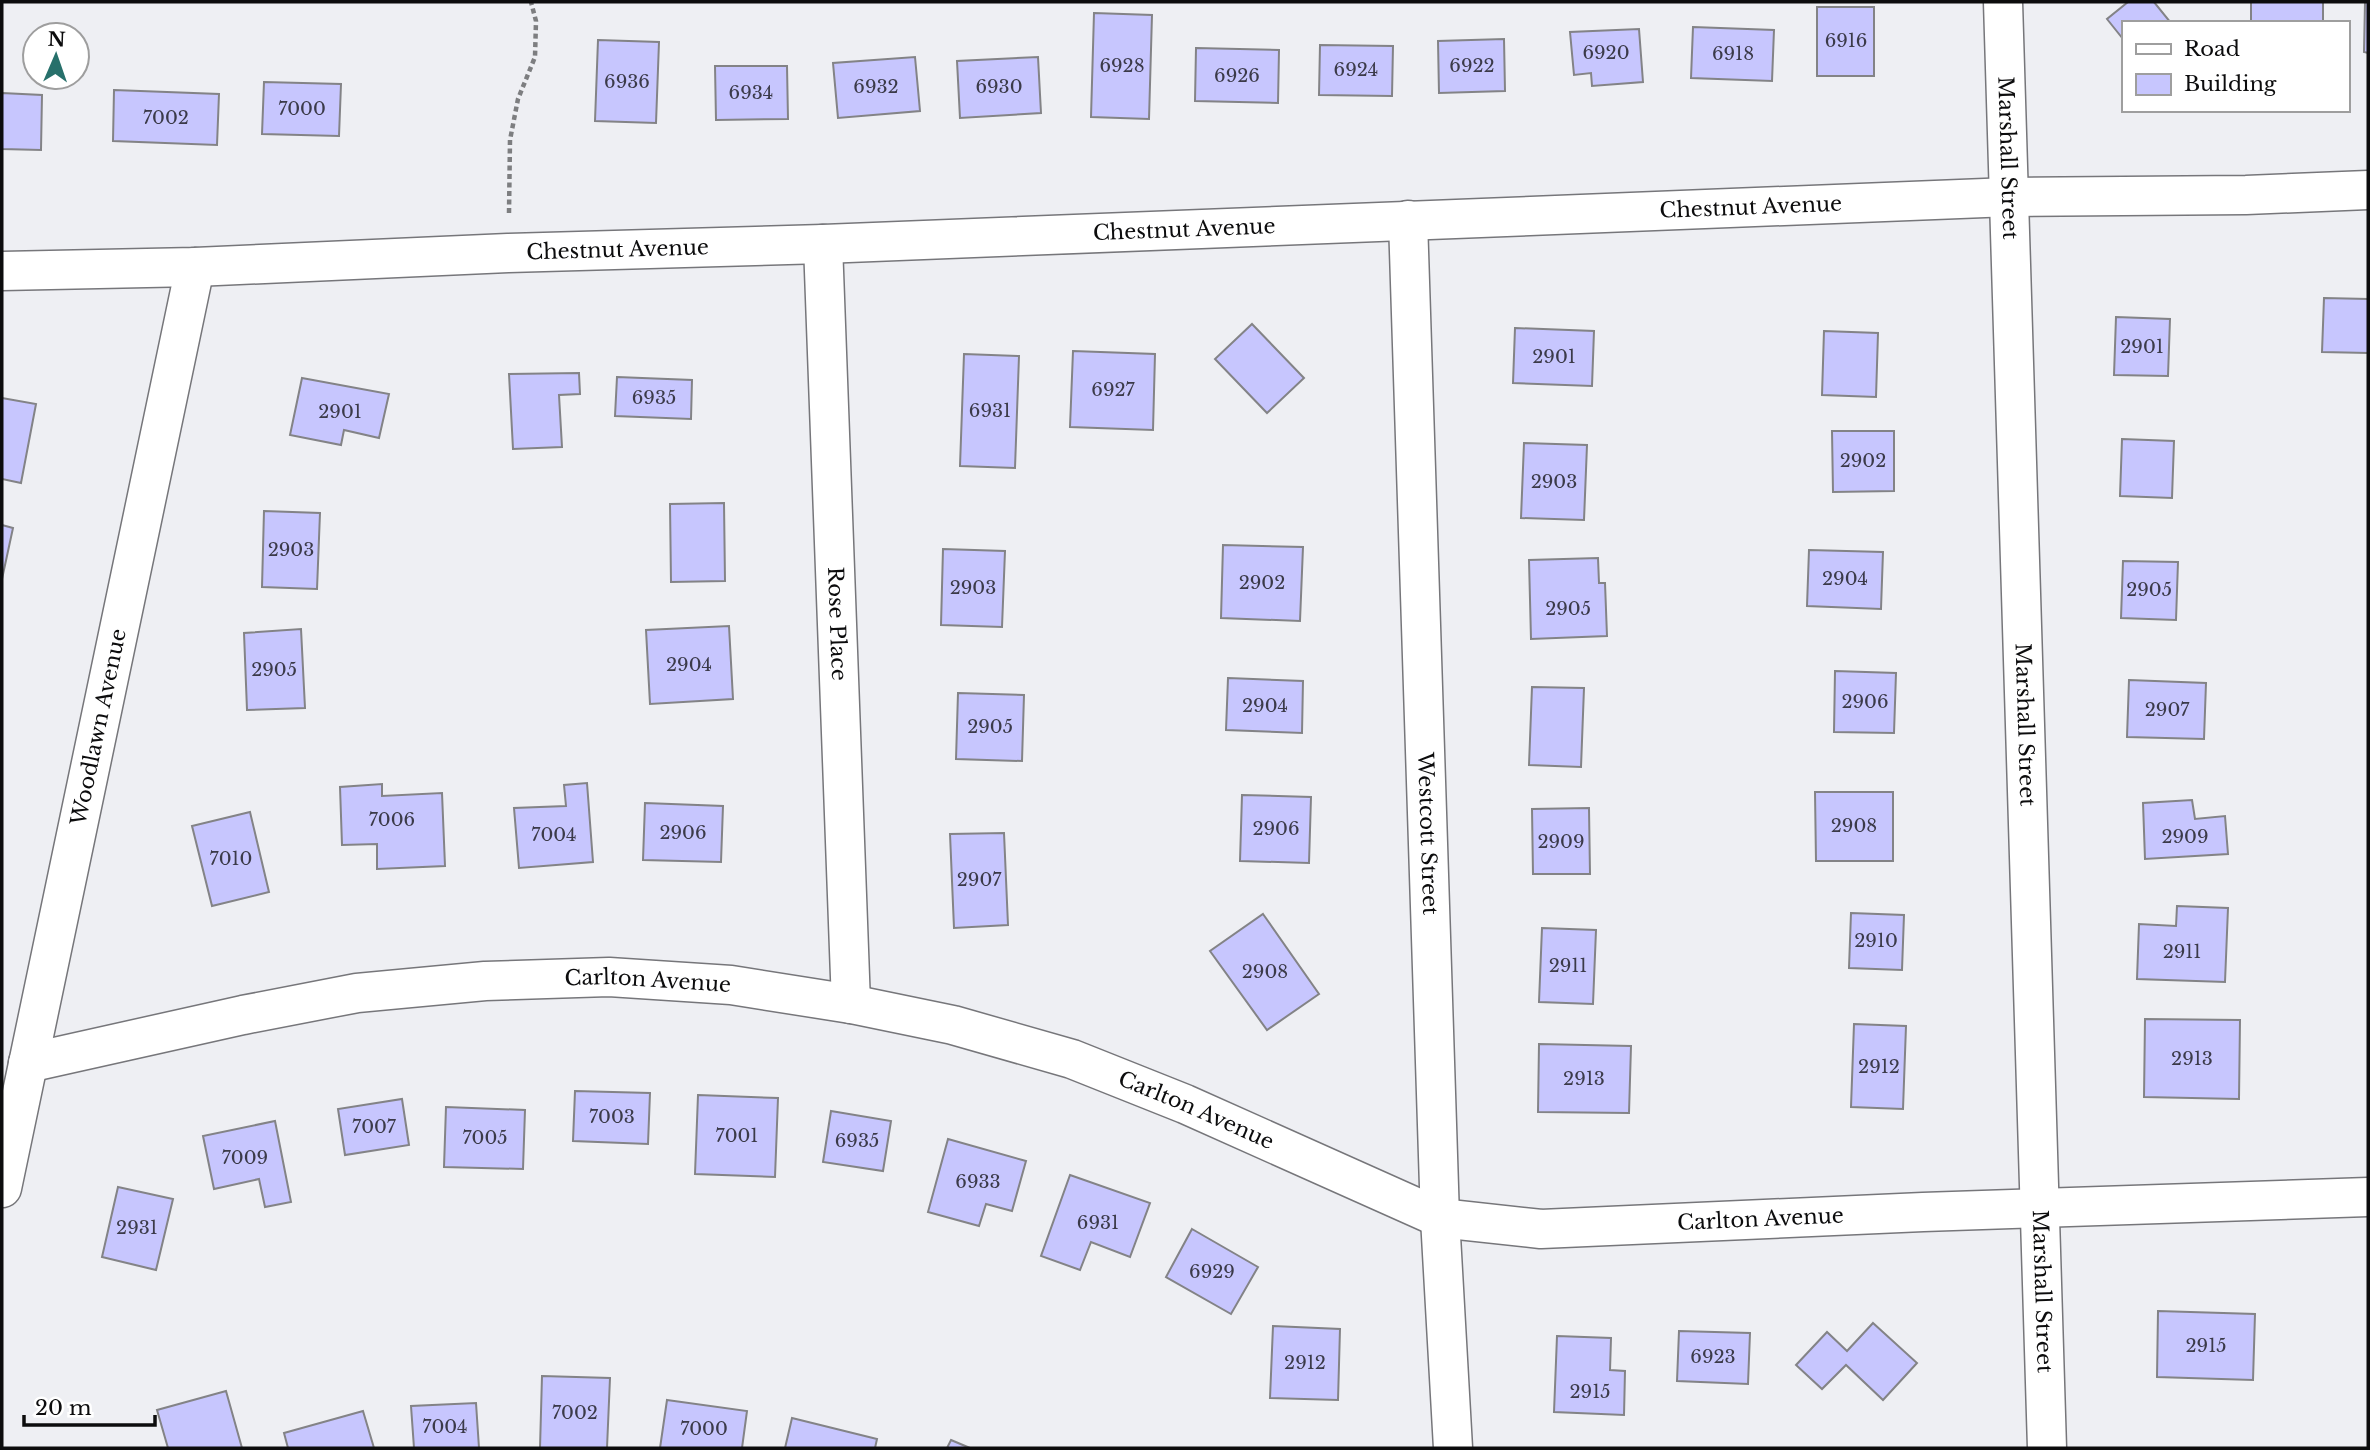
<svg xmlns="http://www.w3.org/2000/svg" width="2370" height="1450" font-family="'Libre Baskerville',serif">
	<rect width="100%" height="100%" fill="#eeeff3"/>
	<g fill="#c7c6fe" stroke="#838386" stroke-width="2">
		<path d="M2128,2H2154L2171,23H2123V39L2107,19Z"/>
		<rect x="2251" y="2" width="72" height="21"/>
		<path d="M2365,2H2368V53L2364,52Z"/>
		<rect x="1817" y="7" width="57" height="69"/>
		<path d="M1094,13L1152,15L1149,119L1091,117Z"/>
		<path d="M1693,27L1774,30L1772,81L1691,78Z"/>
		<path d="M1639,29L1643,82L1592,86L1591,73L1574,75L1570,32Z"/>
		<path d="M1504,39L1505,91L1439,93L1438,41Z"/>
		<path d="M598,40L659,42L656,123L595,121Z"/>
		<path d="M1320,45L1393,46L1392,96L1319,95Z"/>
		<path d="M1196,48L1279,50L1278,103L1195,101Z"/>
		<path d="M915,57L920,111L838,118L833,63Z"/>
		<path d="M1038,57L1041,113L960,118L957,61Z"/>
		<path d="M715,66H787L788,119L716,120Z"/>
		<path d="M264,82L341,84L339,136L262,134Z"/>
		<path d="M114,90L219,94L217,145L113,141Z"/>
		<path d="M2,93L42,95L41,150L2,149Z"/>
		<path d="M2324,298L2368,299V353L2322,352Z"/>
		<path d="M2116,317L2170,319L2168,376L2114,375Z"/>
		<path d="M1252,324L1304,378L1267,413L1215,359Z"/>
		<path d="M1515,328L1594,331L1592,386L1513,383Z"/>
		<path d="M1824,331L1878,333L1876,397L1822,395Z"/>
		<path d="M1073,351L1155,354L1153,430L1070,427Z"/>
		<path d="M964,354L1019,356L1015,468L960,466Z"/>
		<path d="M579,373L580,394L559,395L562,447L513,449L509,374Z"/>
		<path d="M617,377L692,380L691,419L615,416Z"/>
		<path d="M302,378L389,394L379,438L344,430L341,445L290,435Z"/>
		<path d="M2,398L36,404L21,483L2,479Z"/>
		<path d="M1832,431H1894V491L1833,492Z"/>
		<path d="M2122,439L2174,441L2172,498L2120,496Z"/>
		<path d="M1524,443L1587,445L1584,520L1521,518Z"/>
		<path d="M724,503L725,581L671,582L670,504Z"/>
		<path d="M264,511L320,513L317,589L262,587Z"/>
		<path d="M2,525L13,528L2,579Z"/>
		<path d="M1223,545L1303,547L1300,621L1221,618Z"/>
		<path d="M943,549L1005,551L1002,627L941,625Z"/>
		<path d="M1809,550L1883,552L1881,609L1807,606Z"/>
		<path d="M1598,558L1599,583H1605L1607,636L1531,639L1529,560Z"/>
		<path d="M2123,561L2178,562L2176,620L2121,618Z"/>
		<path d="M729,626L733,699L650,704L646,630Z"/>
		<path d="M301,629L305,708L247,710L244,633Z"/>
		<path d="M1835,671L1896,673L1894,733L1834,732Z"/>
		<path d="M1228,678L1303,681L1302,733L1226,730Z"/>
		<path d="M2129,680L2206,683L2204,739L2127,737Z"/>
		<path d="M1532,687L1584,688L1581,767L1529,765Z"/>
		<path d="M958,693L1024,695L1022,761L956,759Z"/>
		<path d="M587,783L593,862L519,868L514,808L566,806L564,785Z"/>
		<path d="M382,784V796L442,793L445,866L377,869V844L342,845L340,787Z"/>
		<path d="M1815,792H1893V861H1816Z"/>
		<path d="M1242,795L1311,797L1309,863L1240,861Z"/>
		<path d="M2192,800L2195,819L2225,816L2228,854L2145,859L2143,803Z"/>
		<path d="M645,803L723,806L721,862L643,860Z"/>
		<path d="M1589,808L1590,874H1533L1532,809Z"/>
		<path d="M250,812L269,892L212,906L192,826Z"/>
		<path d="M1004,833L1008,925L954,928L950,834Z"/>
		<path d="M2177,906L2228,908L2225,982L2137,979L2139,924L2176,926Z"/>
		<path d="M1851,913L1904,915L1902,970L1849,968Z"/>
		<path d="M1263,914L1319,994L1267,1030L1210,951Z"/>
		<path d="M1542,928L1596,930L1593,1004L1539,1002Z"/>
		<path d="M2145,1019L2240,1020L2239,1099L2144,1097Z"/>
		<path d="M1854,1024L1906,1026L1903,1109L1851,1107Z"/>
		<path d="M1539,1044L1631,1046L1629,1113L1538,1112Z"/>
		<path d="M575,1091L650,1093L648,1144L573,1141Z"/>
		<path d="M698,1095L778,1098L775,1177L695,1174Z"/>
		<path d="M402,1099L409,1145L345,1155L338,1109Z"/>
		<path d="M446,1107L525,1110L523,1169L444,1167Z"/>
		<path d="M831,1111L891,1121L883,1171L823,1162Z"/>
		<path d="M275,1121L291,1202L265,1207L259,1179L214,1189L203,1136Z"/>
		<path d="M948,1139L1026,1161L1012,1211L986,1204L979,1226L928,1212Z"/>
		<path d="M1070,1175L1150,1203L1130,1257L1091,1242L1080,1270L1041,1256Z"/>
		<path d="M118,1187L173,1199L156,1270L102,1257Z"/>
		<path d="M1192,1229L1258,1267L1231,1314L1166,1277Z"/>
		<path d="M2158,1311L2255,1314L2253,1380L2157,1377Z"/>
		<path d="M1873,1323L1917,1363L1883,1400L1846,1365L1822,1389L1796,1365L1827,1332L1847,1351Z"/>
		<path d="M1273,1326L1340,1329L1338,1400L1270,1398Z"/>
		<path d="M1679,1331L1750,1333L1748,1384L1677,1381Z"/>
		<path d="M1557,1336L1611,1338L1610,1370L1625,1371L1624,1415L1554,1412Z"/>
		<path d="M542,1376L610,1378L607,1448H540Z"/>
		<path d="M226,1391L242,1448H168L157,1410Z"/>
		<path d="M667,1400L747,1411L742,1448H660Z"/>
		<path d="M476,1403L479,1448H414L411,1406Z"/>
		<path d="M363,1411L374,1448H288L284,1433Z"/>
		<path d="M792,1418L877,1439L875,1448H785Z"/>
		<path d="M951,1440L970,1448H947Z"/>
	</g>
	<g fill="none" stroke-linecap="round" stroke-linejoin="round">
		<defs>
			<g id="minor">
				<path id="s1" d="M2003,2L2047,1448"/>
				<path id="s2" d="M1408,220L1440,1218L1453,1448"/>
				<path id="s3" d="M823,244L851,1004"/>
				<path id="s4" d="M2,271L195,267L508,253L823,244L2010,197L2246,195L2368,190"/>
				<path id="s5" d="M28,1063L243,1015L357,993L485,981L609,977L731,985L851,1004L953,1025L1072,1059L1185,1104L1440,1218L1541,1229L1923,1212L2368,1197"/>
				<path id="s6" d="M2,1188L195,267"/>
			</g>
		</defs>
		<use href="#minor" stroke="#76767a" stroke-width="41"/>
		<path stroke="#7d7e80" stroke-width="4.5" stroke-dasharray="5 3.5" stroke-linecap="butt" d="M509,213L510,140L518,99L535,57L536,21L531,2"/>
		<use href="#minor" stroke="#fff" stroke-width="38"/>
	</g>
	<g text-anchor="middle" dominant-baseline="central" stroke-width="5" stroke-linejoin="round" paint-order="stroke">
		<g font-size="18" fill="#3b3a49">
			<text x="1846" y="41">6916</text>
			<text x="1606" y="53">6920</text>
			<text x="1733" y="54">6918</text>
			<text x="1122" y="66">6928</text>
			<text x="1472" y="66">6922</text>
			<text x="1356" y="70">6924</text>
			<text x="1237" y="76">6926</text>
			<text x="627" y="82">6936</text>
			<text x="876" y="87">6932</text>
			<text x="999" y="87">6930</text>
			<text x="751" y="93">6934</text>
			<text x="302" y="109">7000</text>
			<text x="166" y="118">7002</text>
			<text x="2142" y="347">2901</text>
			<text x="1554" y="357">2901</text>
			<text x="1113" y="390">6927</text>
			<text x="654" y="398">6935</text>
			<text x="990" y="411">6931</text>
			<text x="340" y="412">2901</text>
			<text x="1863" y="461">2902</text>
			<text x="1554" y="482">2903</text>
			<text x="291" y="550">2903</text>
			<text x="1845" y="579">2904</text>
			<text x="1262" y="583">2902</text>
			<text x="973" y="588">2903</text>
			<text x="2149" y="590">2905</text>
			<text x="1568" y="609">2905</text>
			<text x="689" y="665">2904</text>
			<text x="274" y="670">2905</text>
			<text x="1865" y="702">2906</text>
			<text x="1265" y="706">2904</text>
			<text x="2167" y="710">2907</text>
			<text x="990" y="727">2905</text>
			<text x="392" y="820">7006</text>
			<text x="1854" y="826">2908</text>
			<text x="1276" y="829">2906</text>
			<text x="683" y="833">2906</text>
			<text x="554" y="835">7004</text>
			<text x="2185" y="837">2909</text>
			<text x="1561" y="842">2909</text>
			<text x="231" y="859">7010</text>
			<text x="979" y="880">2907</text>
			<text x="1876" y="941">2910</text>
			<text x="2182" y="952">2911</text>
			<text x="1568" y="966">2911</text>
			<text x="1265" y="972">2908</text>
			<text x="2192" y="1059">2913</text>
			<text x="1879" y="1067">2912</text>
			<text x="1584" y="1079">2913</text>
			<text x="612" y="1117">7003</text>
			<text x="374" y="1127">7007</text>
			<text x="737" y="1136">7001</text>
			<text x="485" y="1138">7005</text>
			<text x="857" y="1141">6935</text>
			<text x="245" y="1158">7009</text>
			<text x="978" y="1182">6933</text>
			<text x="1098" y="1223">6931</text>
			<text x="137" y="1228">2931</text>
			<text x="1212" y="1272">6929</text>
			<text x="2206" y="1346">2915</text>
			<text x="1713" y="1357">6923</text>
			<text x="1305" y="1363">2912</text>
			<text x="1590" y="1392">2915</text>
			<text x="575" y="1413">7002</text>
			<text x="445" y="1427">7004</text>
			<text x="704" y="1429">7000</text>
		</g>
		<g font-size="21" fill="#0c0c0d" stroke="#fff">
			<text stroke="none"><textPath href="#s1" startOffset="156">Marshall Street</textPath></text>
			<text stroke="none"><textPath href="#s4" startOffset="1750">Chestnut Avenue</textPath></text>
			<text stroke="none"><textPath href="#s4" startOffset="1183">Chestnut Avenue</textPath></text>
			<text stroke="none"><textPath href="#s4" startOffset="616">Chestnut Avenue</textPath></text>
			<text stroke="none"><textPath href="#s3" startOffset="380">Rose Place</textPath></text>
			<text stroke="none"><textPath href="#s1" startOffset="723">Marshall Street</textPath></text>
			<text stroke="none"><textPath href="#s6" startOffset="471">Woodlawn Avenue</textPath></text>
			<text stroke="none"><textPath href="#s2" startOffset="614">Westcott Street</textPath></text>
			<text stroke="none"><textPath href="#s5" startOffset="628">Carlton Avenue</textPath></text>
			<text stroke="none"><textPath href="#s5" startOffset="1195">Carlton Avenue</textPath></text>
			<text stroke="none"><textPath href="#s5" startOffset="1783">Carlton Avenue</textPath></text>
			<text stroke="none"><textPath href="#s1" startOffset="1290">Marshall Street</textPath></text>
		</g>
	</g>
	<rect width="2370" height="1450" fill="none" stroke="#0c0c0d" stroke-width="7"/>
	<rect x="2122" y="21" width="228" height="91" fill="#ffffff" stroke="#9e9e9e" stroke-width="2"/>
	<rect x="2136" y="44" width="35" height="10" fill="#ffffff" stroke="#9e9e9e" stroke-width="2"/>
	<text x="2184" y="56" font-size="21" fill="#0c0c0d">Road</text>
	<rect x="2136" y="74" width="35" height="21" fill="#c7c6fe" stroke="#9e9e9e" stroke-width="2"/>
	<text x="2184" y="91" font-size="21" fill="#0c0c0d">Building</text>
	<g transform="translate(56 56) rotate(2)"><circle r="33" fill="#ffffff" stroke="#9e9e9e" stroke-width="2"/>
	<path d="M0-5L12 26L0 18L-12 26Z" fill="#27706b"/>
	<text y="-10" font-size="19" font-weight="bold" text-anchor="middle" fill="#0c0c0d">N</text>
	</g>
	<path d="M24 1415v10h131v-10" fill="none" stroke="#0c0c0d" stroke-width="3.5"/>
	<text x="35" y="1415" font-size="21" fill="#0c0c0d" stroke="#ffffff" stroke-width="5" paint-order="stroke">20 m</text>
</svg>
